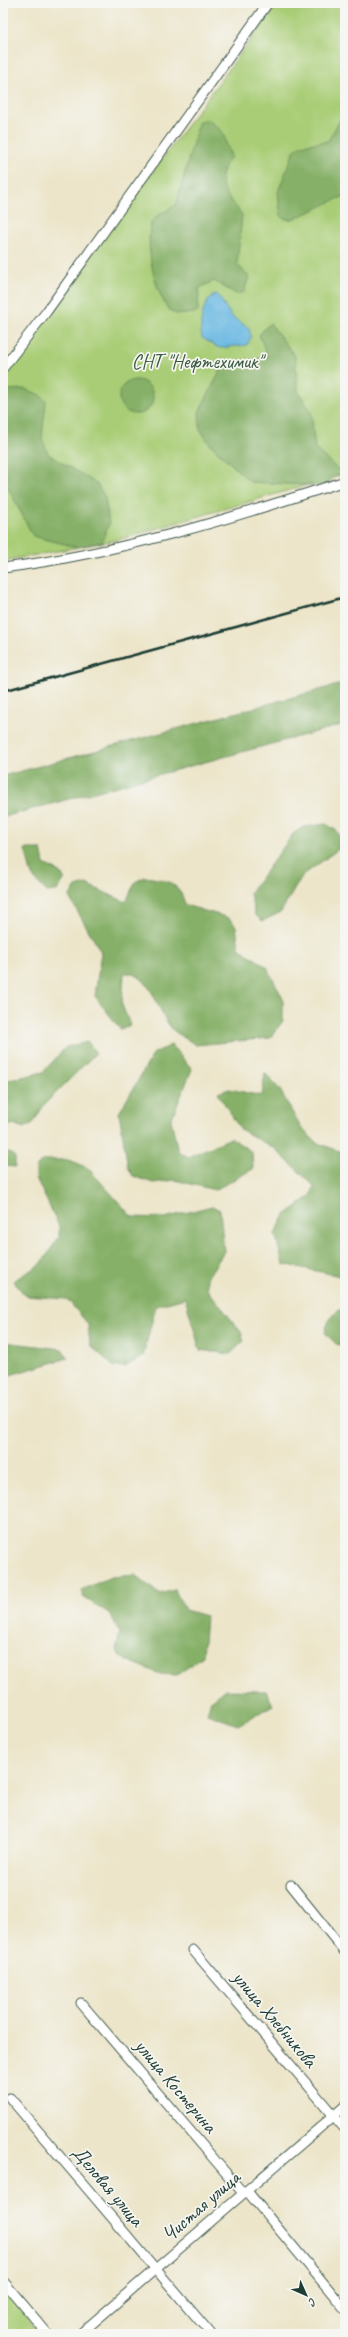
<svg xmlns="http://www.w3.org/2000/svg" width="348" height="2337" font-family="Caveat,sans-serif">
	<rect width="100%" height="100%" fill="#f6f6f2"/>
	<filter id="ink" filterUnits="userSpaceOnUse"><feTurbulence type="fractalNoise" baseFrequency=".025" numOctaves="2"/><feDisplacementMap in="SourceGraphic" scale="8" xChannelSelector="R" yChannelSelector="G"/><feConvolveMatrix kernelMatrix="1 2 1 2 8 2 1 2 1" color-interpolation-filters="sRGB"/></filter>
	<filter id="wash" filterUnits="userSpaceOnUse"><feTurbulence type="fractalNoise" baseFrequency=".012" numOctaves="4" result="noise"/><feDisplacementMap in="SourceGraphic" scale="16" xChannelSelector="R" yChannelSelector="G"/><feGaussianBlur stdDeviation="0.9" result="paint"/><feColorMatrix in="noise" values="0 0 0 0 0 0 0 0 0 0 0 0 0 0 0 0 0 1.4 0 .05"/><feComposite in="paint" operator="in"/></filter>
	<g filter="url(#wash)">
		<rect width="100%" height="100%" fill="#ece5c9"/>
		<g fill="#a9cd76" stroke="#648555">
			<path d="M278,3H345V474L117,540L3,561V373Z"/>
			<path d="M3,2289L40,2334H3Z"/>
		</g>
		<g fill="#86b067" stroke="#52764e">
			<path d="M345,116V196C325,203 309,214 289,220L281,217L278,192L294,151L301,145L328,141L341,118Z"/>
			<path d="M209,120L222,131L231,156C212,184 225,191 242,215L237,264L249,277L244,292L236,294L214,281L199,288L198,312C192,313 180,316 174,313C156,306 142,235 153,220C158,214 170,209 176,205L199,121Z"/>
			<path d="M270,323L295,356L298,391L311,412L315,449L341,472L324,486L250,482L210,444L200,429L199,412L224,364L268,357L259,335Z"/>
			<circle cx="136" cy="397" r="17"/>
			<path d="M25,389L40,395L46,401L42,438L48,454L97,484L105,498L109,524L102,542L76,547L33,536L3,478V390Z"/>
			<path d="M345,683V724L3,817V776Z"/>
			<path d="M326,824L337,831L344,845L302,876L281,912L263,921L255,915L250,893L293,834L303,827Z"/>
			<path d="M25,849H41L44,864L56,870L65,878L57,891L47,892L32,876Z"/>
			<path d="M145,877C166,880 180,882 185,905L229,918L236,926L239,948L267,967L283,999V1021L270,1038L196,1045C187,1039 174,1033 169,1025C156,1007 150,971 124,973L122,1005L130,1025L121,1030L95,996L101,952L69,897L76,887L86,884L126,902L135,882Z"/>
			<path d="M88,1042L96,1053L44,1105L33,1123L24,1128L13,1124L3,1129V1077L10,1080L43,1072L66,1047Z"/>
			<path d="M171,1045L192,1069L171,1120L178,1151L188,1157L231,1138L252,1152L253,1169L215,1190L175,1180L153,1183L133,1176L128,1167L119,1113L154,1053Z"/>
			<path d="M265,1073L280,1090L301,1128L317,1143L345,1153V1277L283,1264L275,1234L285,1215L311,1196L314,1186L275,1149L240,1129L218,1093L229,1089L262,1096Z"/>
			<path d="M3,1148L15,1157V1167L3,1166Z"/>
			<path d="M44,1160H68L88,1168L132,1217L165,1218L212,1206L220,1210L224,1252L207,1278V1289L241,1332L244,1341L230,1354L200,1350L185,1298L156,1306L143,1356L125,1367L113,1366L90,1345L88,1324L67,1299L26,1296L13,1281L41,1264L59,1237V1226L36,1178V1167Z"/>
			<path d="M345,1308V1346L336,1344L325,1333C327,1322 333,1311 345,1308Z"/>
			<path d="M3,1342L62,1349L68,1358L3,1377Z"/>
			<path d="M135,1575L159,1594L175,1590L185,1610L206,1616L203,1656L177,1675L160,1674L120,1657L116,1649L120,1633L109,1613L83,1597L81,1590L111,1577Z"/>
			<path d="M225,1690L266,1691L273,1705L238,1725L207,1714L211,1700Z"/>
		</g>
		<path fill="#68b7e2" stroke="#447a8b" d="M217,294L232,317L249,328L251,337L247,345L219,348L202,338C199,325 202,299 217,294Z"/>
	</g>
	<g filter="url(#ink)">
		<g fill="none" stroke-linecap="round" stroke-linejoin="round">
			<defs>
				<g id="minor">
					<path d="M3,368L47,311L268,3"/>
					<path d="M3,568C120,553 233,518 345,481"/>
					<path d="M291,1885L345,1952"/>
					<path d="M193,1950L345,2129"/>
					<path d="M81,2003L243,2193"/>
					<path d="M10,2098L211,2334"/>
					<path d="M247,2191L345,2309"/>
					<path d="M3,2281L48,2334"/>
					<path d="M80,2334L345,2106"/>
				</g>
			</defs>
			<use href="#minor" stroke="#3e564a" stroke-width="11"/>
			<use href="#minor" stroke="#fff" stroke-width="9"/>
			<path stroke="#1f3d34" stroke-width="2.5" d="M3,691L345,597"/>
		</g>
	</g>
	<g text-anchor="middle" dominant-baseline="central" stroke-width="3.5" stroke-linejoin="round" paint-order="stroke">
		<g font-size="20" fill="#3b5a41" stroke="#f6f6f2">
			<text x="197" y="361">СНТ "Нефтехимик"</text>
		</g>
		<g font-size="20" fill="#1f3d34" stroke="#f6f6f2">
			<text transform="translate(275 2019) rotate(50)">улица Хлебникова</text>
			<text transform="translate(176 2086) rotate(50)">улица Костерина</text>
			<text transform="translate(108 2186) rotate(50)">Деловая улица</text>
			<text transform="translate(201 2206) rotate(-41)">Чистая улица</text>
		</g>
	</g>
	<rect width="348" height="2337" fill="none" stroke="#f6f6f2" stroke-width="16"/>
	<g transform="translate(306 2295) rotate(135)" stroke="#f6f6f2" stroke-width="3" paint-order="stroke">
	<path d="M0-3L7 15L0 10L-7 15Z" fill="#1f3d34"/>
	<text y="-6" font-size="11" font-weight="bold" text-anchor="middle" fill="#1f3d34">С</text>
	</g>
</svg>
